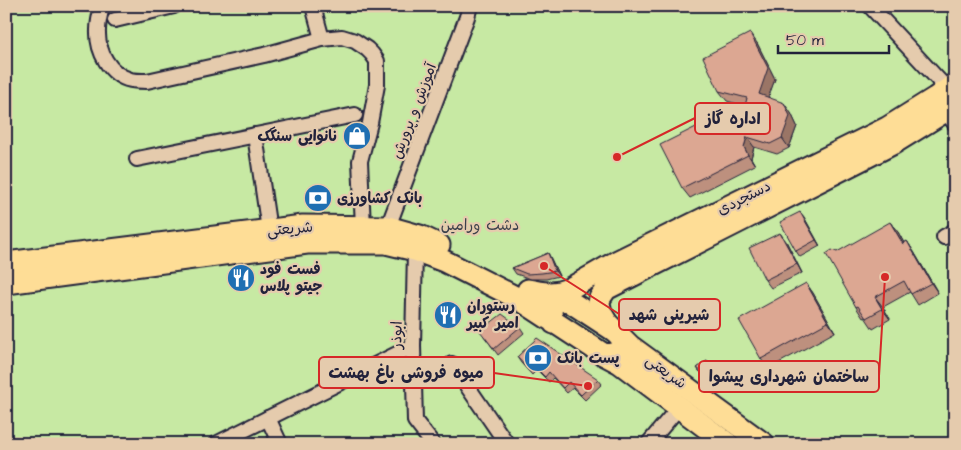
<svg xmlns="http://www.w3.org/2000/svg" width="961" height="450" font-family="'Architects Daughter','Playpen Sans Arabic',sans-serif">
	<rect width="100%" height="100%" fill="#e5cbad"/>
	<filter id="ink" filterUnits="userSpaceOnUse"><feTurbulence type="fractalNoise" baseFrequency=".02" numOctaves="2"/><feDisplacementMap in="SourceGraphic" scale="10" xChannelSelector="R" yChannelSelector="G"/><feConvolveMatrix kernelMatrix="1 2 1 2 8 2 1 2 1" color-interpolation-filters="sRGB"/></filter>
	<g filter="url(#ink)">
		<rect fill="#c7e9a3" stroke="#74866f" x="6" y="6" width="949" height="438"/>
		<g fill="none" stroke-linecap="round" stroke-linejoin="round">
			<defs>
				<g id="street">
					<path d="M102,6C100,14 98,22 98,30C97,51 109,75 131,80C136,81 142,81 147,81L264,55L322,39L342,37L355,41L367,49L372,54L377,61V85L370,123L360,161L363,227"/>
					<path d="M313,6L322,39"/>
					<path d="M870,6L947,89"/>
					<path d="M115,20L174,6"/>
					<path d="M946,111L955,124"/>
					<path d="M255,135L269,230"/>
					<path d="M137,159L355,115"/>
					<path d="M388,227L467,17L470,6"/>
					<path d="M944,237L955,231"/>
					<path d="M415,250L413,346L415,421L433,444"/>
					<path d="M452,364L507,444"/>
					<path d="M268,418L280,444"/>
					<path d="M216,444L413,346"/>
					<path d="M648,444L679,407"/>
				</g>
				<g id="primary">
					<path d="M6,263L303,226L388,227L420,236L439,245"/>
					<path d="M6,283L307,243H386L415,250L444,261L519,299L603,354C618,357 629,347 618,333L569,301C553,298 547,309 554,323"/>
					<path d="M528,290C542,293 555,295 569,289L616,262L887,128L935,98L955,84"/>
					<path d="M603,354L620,363L728,444"/>
					<path d="M764,444L630,346L607,323L601,313L599,303L600,298L606,289L892,144L955,105"/>
				</g>
			</defs>
			<use href="#street" stroke="#22223b" stroke-width="18"/>
			<use href="#primary" stroke="#22223b" stroke-width="25"/>
			<use href="#street" stroke="#e5cbad" stroke-width="14"/>
			<use href="#primary" stroke="#fedd96" stroke-width="21"/>
		</g>
		<g fill="#bd907e" stroke="#22223b">
			<path d="M757,43L775,79L768,97L791,113L797,126L789,148L777,154L754,147L751,158L755,165L690,198L682,188L733,123L740,125L745,106L727,101L719,91Z"/>
			<path d="M800,212L804,217L820,246L800,257L796,251Z"/>
			<path d="M898,232L904,243L907,241L914,252L938,293L918,305L910,292L883,307L890,319L873,329L865,317L863,318L856,307L837,252Z"/>
			<path d="M786,241L802,273L771,288L765,280Z"/>
			<path d="M548,253L551,259L559,276L546,279H531L516,274L512,268Z"/>
			<path d="M806,283L813,293L835,332L768,369L761,359Z"/>
			<path d="M520,327L524,333L498,355L484,336Z"/>
			<path d="M517,357L598,379L602,384L585,400L573,388L567,393L553,378L549,382L537,370L532,375L521,363Z"/>
			<path d="M707,361L722,383L719,385L699,371L697,368Z"/>
		</g>
		<g fill="#9a7566" stroke="#22223b">
			<path d="M750,33L757,43L775,79L766,104L759,94Z"/>
			<path d="M784,103L791,113L797,126L789,148L782,138Z"/>
			<path d="M747,137L754,147L751,158L755,165L748,155L744,147Z"/>
			<path d="M800,212L804,217L820,246L816,240Z"/>
			<path d="M890,222L898,232L910,254L903,244Z"/>
			<path d="M780,233L786,241L802,273L797,264Z"/>
			<path d="M907,241L914,252L938,293L931,283Z"/>
			<path d="M548,253L551,259L559,276L555,271Z"/>
			<path d="M806,283L813,293L835,332L828,322Z"/>
			<path d="M875,297L883,307L890,319L882,309Z"/>
		</g>
		<g fill="#dca792" stroke="#22223b">
			<path d="M750,33L768,68L759,94L784,103L790,116L782,138L770,144L747,137L744,147L748,155L682,188L660,145L726,112L731,123L740,125L747,98L719,91L703,57Z"/>
			<path d="M800,212L816,240L796,251L780,222Z"/>
			<path d="M890,222L903,244L907,241L931,283L911,294L904,281L875,297L882,309L866,318L858,306L856,307L826,254L832,250L837,252Z"/>
			<path d="M780,233L797,264L765,280L749,248Z"/>
			<path d="M548,253L555,271L542,273L527,274L512,268Z"/>
			<path d="M806,283L828,322L761,359L739,320Z"/>
			<path d="M502,314L520,327L494,349L480,331Z"/>
			<path d="M537,338L598,379L581,395L569,382L563,388L549,372L545,377L533,365L528,369L517,357Z"/>
			<path d="M707,361L720,380L717,383L697,368Z"/>
		</g>
	</g>
	<defs>
		<symbol id="shop-disc" viewBox="-11 -11 22 22"><circle r="9.5" fill="#1f6fb2" stroke="#e5cbad"/><path d="M-5-2.5h2.3a2.7 3.5 0 0 1 5.4 0H5L5.5 6h-11ZM-1.5-2.5h3a1.5 2.3 0 0 0-3 0Z" fill="#fff"/></symbol>
		<symbol id="bank-disc" viewBox="-11 -11 22 22"><circle r="9.5" fill="#1f6fb2" stroke="#e5cbad"/><path d="M-6-4H6V4H-6ZM0-2.3a2.3 2.3 0 1 0 0 4.6a2.3 2.3 0 1 0 0-4.6Z" fill="#fff"/></symbol>
		<symbol id="restaurant-disc" viewBox="-11 -11 22 22"><circle r="9.5" fill="#1f6fb2" stroke="#e5cbad"/><path d="M-5-6h1v4h1v-4h1v4h1v-4h1v5L-1.5 .5V6h-2V.5L-5-1ZM5-6V6H3V1.5H1.5Q1.5-4 5-6Z" fill="#fff"/></symbol>
	</defs>
	<g fill-rule="evenodd">
		<use href="#shop-disc" x="341" y="120" width="32" height="32"/>
		<use href="#bank-disc" x="302" y="182" width="32" height="32"/>
		<use href="#restaurant-disc" x="225" y="262" width="32" height="32"/>
		<use href="#restaurant-disc" x="432" y="299" width="32" height="32"/>
		<use href="#bank-disc" x="522" y="342" width="32" height="32"/>
	</g>
	<g text-anchor="middle" dominant-baseline="central" stroke-width="4.5" stroke-linejoin="round" paint-order="stroke">
		<g font-size="15" fill="#22223b" stroke="#e5cbad">
			<text transform="translate(414 111) rotate(-69)">آموزش و پرورش</text>
			<text transform="translate(744 198) rotate(-27)">دستجردی</text>
			<text transform="translate(290 229) rotate(-5)">شریعتی</text>
			<text transform="translate(397 335) rotate(-89)">ابوذر</text>
			<text transform="translate(666 372) rotate(36)">شریعتی</text>
		</g>
		<g font-size="15" font-weight="bold" fill="#22223b" stroke="#e5cbad" text-anchor="start">
			<text x="338" y="136" text-anchor="end">نانوایی سنگک</text>
			<text x="337" y="198">بانک کشاورزی</text>
			<text x="260" y="269">فست فود<tspan x="260" dy="17">جیتو پلاس</tspan></text>
			<text x="467" y="306">رستوران<tspan x="467" dy="17">امیر کبیر</tspan></text>
			<text x="557" y="358">پست بانک</text>
		</g>
		<g font-size="15" fill="#3b404b" stroke="#e5cbad">
			<text x="480" y="225">دشت ورامین</text>
		</g>
	</g>
	<path fill="none" stroke="#d62828" stroke-width="2" d="M617 157L695 118M544 266L619 314M588 386L494 373M885 277L879 376"/>
	<g fill="#d62828" stroke="#e5cbad" stroke-width="2">
		<circle cx="617" cy="157" r="5"/>
		<circle cx="544" cy="266" r="5"/>
		<circle cx="588" cy="386" r="5"/>
		<circle cx="885" cy="277" r="5"/>
	</g>
	<g fill="#e5cbad" stroke="#d62828" stroke-width="2">
		<rect x="695" y="103" width="75" height="31" rx="5"/>
		<rect x="619" y="299" width="101" height="31" rx="5"/>
		<rect x="319" y="357" width="175" height="31" rx="5"/>
		<rect x="699" y="361" width="180" height="31" rx="5"/>
	</g>
	<g font-size="16" text-anchor="middle" font-weight="bold" fill="#22223b">
		<text x="733" y="124">اداره گاز</text>
		<text x="669" y="320">شیرینی شهد</text>
		<text x="406" y="378">میوه فروشی باغ بهشت</text>
		<text x="789" y="382">ساختمان شهرداری پیشوا</text>
	</g>
	<rect width="961" height="450" fill="none" stroke="#e5cbad" stroke-width="25"/>
	<rect x="12" y="12" width="936" height="425" fill="none" stroke="#22223b" stroke-width="2" filter="url(#ink)"/>
	<path d="M778 45v8h111v-8" fill="none" stroke="#22223b" stroke-width="2.5"/>
	<text x="786" y="45" font-size="15" fill="#22223b" stroke="#e5cbad" stroke-width="4" paint-order="stroke">50 m</text>
</svg>
